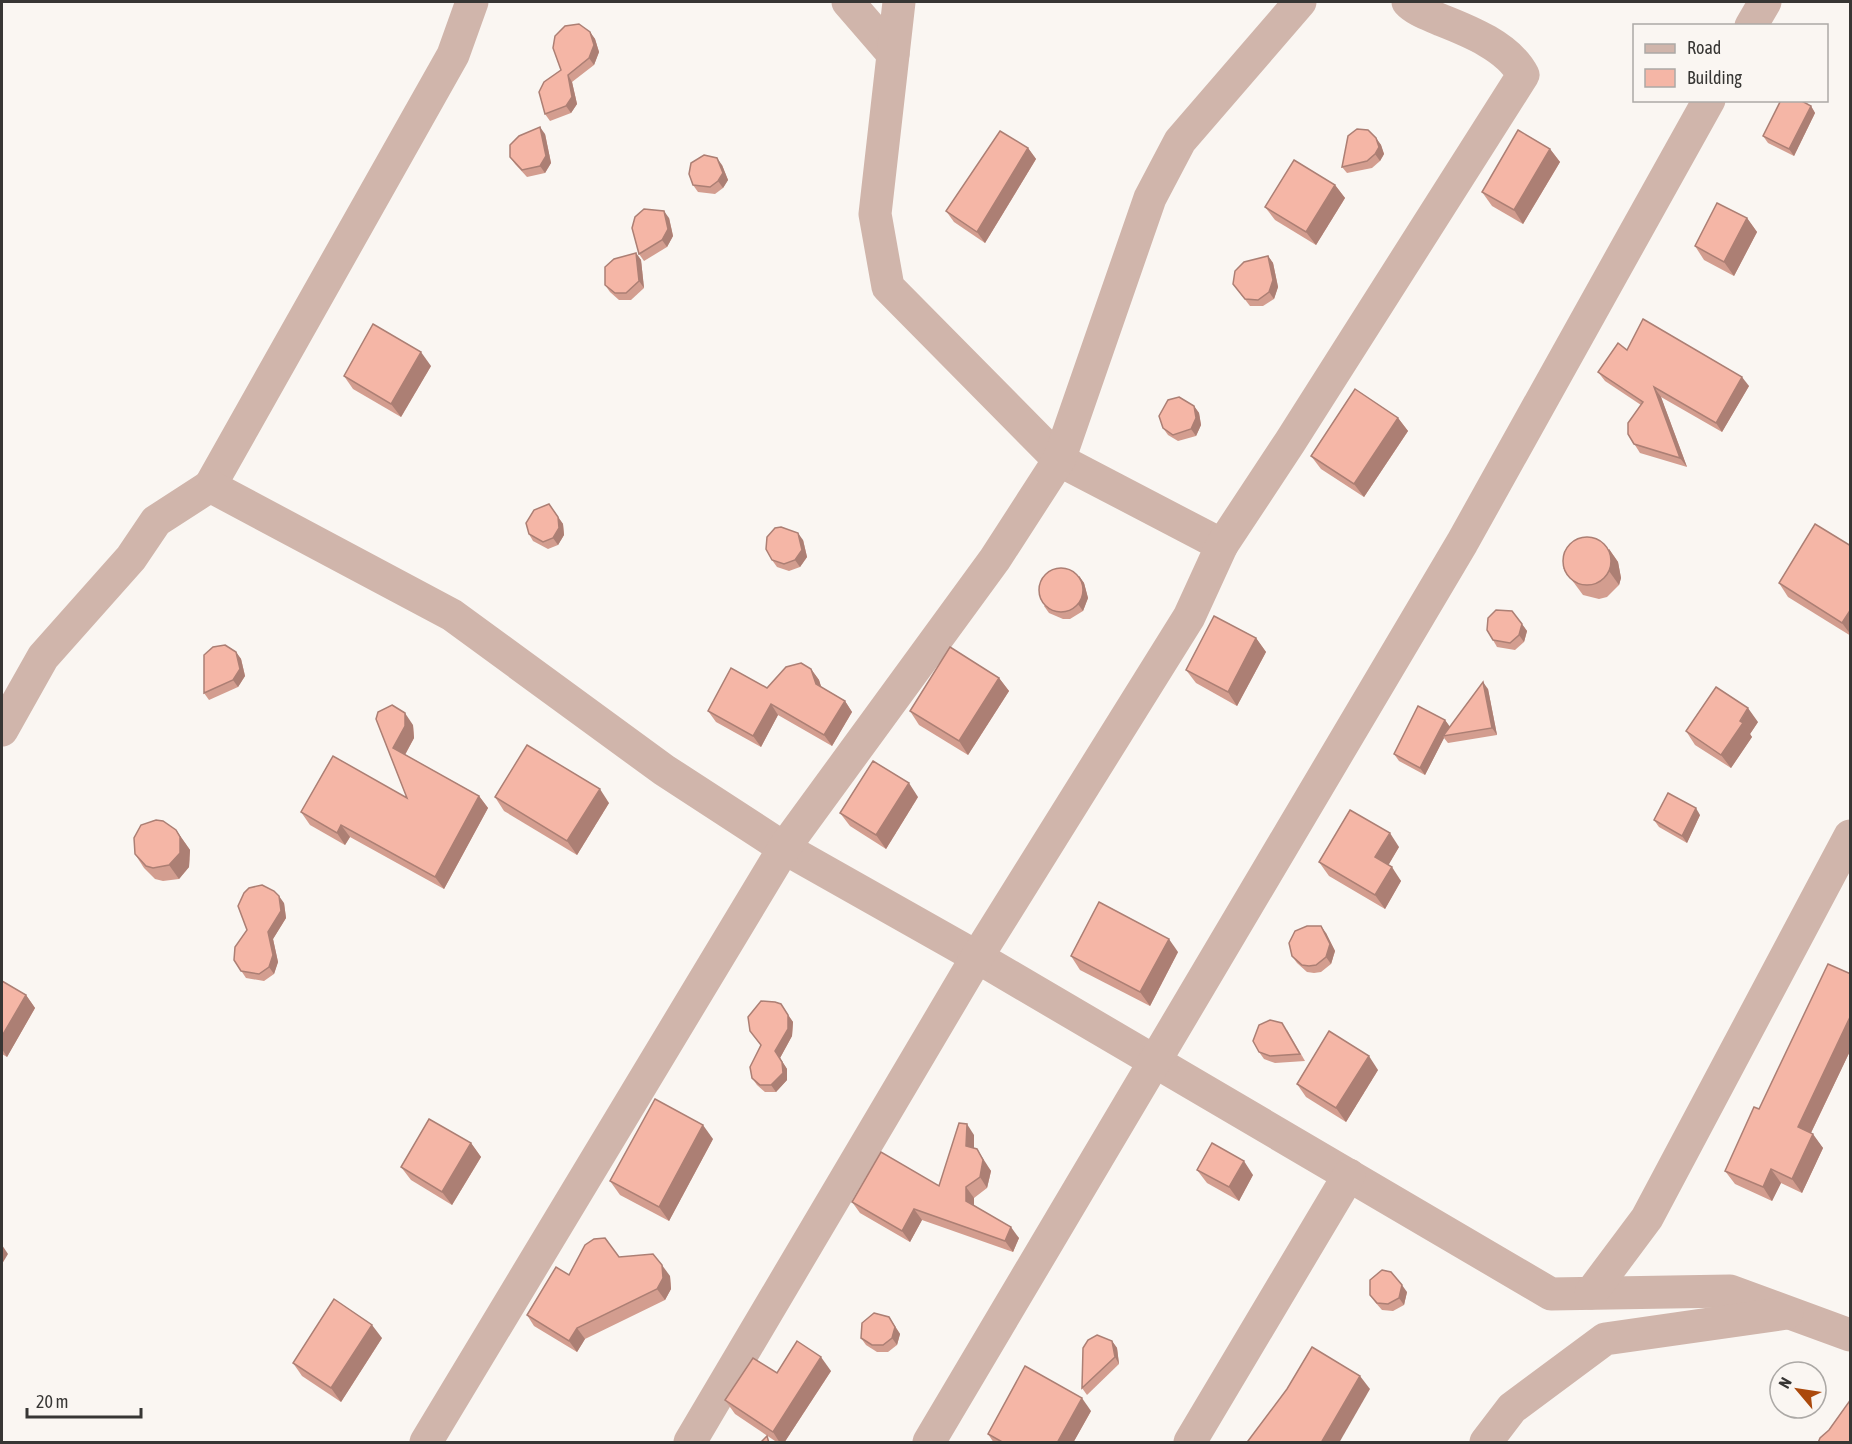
<svg xmlns="http://www.w3.org/2000/svg" width="1852" height="1444" font-family="'Asap Condensed',sans-serif">
	<rect width="100%" height="100%" fill="#faf6f2"/>
	<g fill="none" stroke-linecap="round" stroke-linejoin="round">
		<g stroke="#d0b5ab" stroke-width="33">
			<path d="M848,2L893,54"/>
			<path d="M899,2L875,214L888,287L1059,460L1222,545"/>
			<path d="M1751,26L1765,2"/>
			<path d="M210,486L453,55L472,2"/>
			<path d="M2,730L43,657L131,558L156,521L210,486L452,615L664,770L784,848L977,957L1551,1294L1730,1291L1850,1335"/>
			<path d="M1591,1293L1647,1218L1850,836"/>
			<path d="M426,1442L784,848L995,559L1059,460L1150,198L1180,141L1300,2"/>
			<path d="M690,1442L977,957L1189,617L1222,545L1290,442L1523,75C1509,47 1469,31 1441,20C1430,15 1415,10 1408,2"/>
			<path d="M929,1442L1462,543L1709,100"/>
			<path d="M1190,1442L1349,1175"/>
			<path d="M1486,1442L1512,1408L1605,1339L1787,1313"/>
		</g>
	</g>
	<g fill="#d39d8f">
		<path d="M590,32L595,39L599,52L594,65L572,82L577,104L571,113L550,121L545,114L561,70Z"/>
		<path d="M1811,106L1815,113L1794,156L1768,143L1763,136Z"/>
		<path d="M545,134L551,163L545,173L527,177L515,164L510,157Z"/>
		<path d="M1376,138L1381,145L1384,154L1380,161L1372,168L1347,173L1342,167Z"/>
		<path d="M1028,148L1036,159L985,243L954,222L946,211Z"/>
		<path d="M1550,149L1560,162L1523,224L1492,206L1482,192Z"/>
		<path d="M722,165L728,180L723,188L715,194L698,192L693,185Z"/>
		<path d="M1335,185L1345,198L1316,245L1275,220L1265,207Z"/>
		<path d="M669,218L673,236L667,247L644,261L639,254Z"/>
		<path d="M1747,218L1757,232L1734,276L1704,260L1695,246Z"/>
		<path d="M636,253L641,260L644,288L631,300H619L610,292L605,285Z"/>
		<path d="M1268,256L1273,263L1278,287L1274,299L1263,306H1250L1233,284Z"/>
		<path d="M1627,350L1749,386L1722,432L1661,397L1687,467L1640,453L1628,434L1641,405L1605,381L1598,372Z"/>
		<path d="M431,366L401,417L353,389L344,376Z"/>
		<path d="M1194,406L1199,413L1201,425L1196,436L1178,441L1168,435L1163,428Z"/>
		<path d="M1398,418L1408,431L1364,497L1321,469L1311,456Z"/>
		<path d="M554,511L563,524L564,535L558,545L548,549L533,541L529,534Z"/>
		<path d="M803,540L807,557L800,567L789,571L777,567L772,560Z"/>
		<path d="M1851,546V636L1788,597L1779,583Z"/>
		<path d="M1609,549L1618,562L1621,578L1619,585L1607,597L1599,599L1583,595L1563,568Z"/>
		<path d="M1079,576L1084,583L1088,598L1083,611L1070,619H1063L1049,613L1044,606Z"/>
		<path d="M1512,611L1527,631L1524,642L1515,650L1497,647L1493,640Z"/>
		<path d="M1256,638L1266,652L1237,706L1196,683L1186,670Z"/>
		<path d="M236,652L241,659L245,676L238,687L209,700L204,693Z"/>
		<path d="M811,669L819,680L821,687L845,701L852,712L832,746L778,715L761,747L716,722L708,711L767,688Z"/>
		<path d="M999,678L1009,691L968,755L919,725L910,711Z"/>
		<path d="M1488,689L1497,735L1448,743L1444,738L1425,775L1399,761L1394,754L1445,720L1450,727Z"/>
		<path d="M376,719L413,725L414,738L405,755L479,796L488,808L444,889L350,837L345,845L310,825L301,812L407,798Z"/>
		<path d="M1758,722L1750,734L1752,737L1731,768L1695,745L1686,731Z"/>
		<path d="M495,797L609,803L577,855L504,811Z"/>
		<path d="M918,797L886,849L850,826L840,813Z"/>
		<path d="M1700,815L1687,843L1659,827L1654,820Z"/>
		<path d="M176,830L190,850L189,867L179,879L163,881L155,879L144,868L135,854Z"/>
		<path d="M1399,847L1388,865L1401,881L1385,909L1329,876L1319,862Z"/>
		<path d="M284,903L286,918L273,939L278,962L274,974L264,981L246,978L234,960Z"/>
		<path d="M1326,933L1335,951L1331,964L1321,972L1314,973L1307,972L1297,963L1292,956Z"/>
		<path d="M1178,952L1150,1006L1080,970L1071,956Z"/>
		<path d="M1851,974V1049L1811,1133L1823,1148L1802,1193L1781,1183L1772,1201L1735,1184L1725,1171L1759,1109Z"/>
		<path d="M2,981L26,995L35,1008L7,1057L2,1054V1055Z"/>
		<path d="M781,1004L793,1022L792,1036L780,1058L787,1069V1080L776,1092H765L757,1085L752,1078Z"/>
		<path d="M1287,1030L1305,1061L1275,1063L1264,1059L1259,1052Z"/>
		<path d="M1378,1070L1346,1122L1306,1097L1297,1084Z"/>
		<path d="M974,1135V1149L991,1171L987,1188L974,1198V1205L1019,1238L1013,1252L922,1220L910,1242L860,1213L852,1202L939,1186Z"/>
		<path d="M713,1139L669,1221L620,1195L610,1181Z"/>
		<path d="M471,1143L481,1157L452,1205L411,1180L401,1167Z"/>
		<path d="M1197,1170L1253,1175L1239,1201L1207,1183Z"/>
		<path d="M619,1257L670,1276L671,1289L665,1300L585,1339L577,1352L534,1326L527,1315L569,1275Z"/>
		<path d="M1407,1292L1404,1305L1393,1311L1382,1310L1375,1302L1370,1295Z"/>
		<path d="M889,1317L900,1334L897,1345L888,1352H877L866,1345L861,1338Z"/>
		<path d="M382,1338L341,1402L302,1376L293,1363Z"/>
		<path d="M1112,1341L1117,1348L1119,1364L1087,1395L1082,1388Z"/>
		<path d="M831,1371L784,1443H778L735,1414L725,1400L777,1373Z"/>
		<path d="M1091,1411L1073,1443H994L988,1434Z"/>
	</g>
	<g fill="#ac7f74">
		<path d="M590,32L595,39L599,52L594,65L589,58Z"/>
		<path d="M568,75L572,82L577,104L571,113L566,106Z"/>
		<path d="M1811,106L1815,113L1794,156L1789,149Z"/>
		<path d="M540,127L545,134L551,163L545,173L540,166Z"/>
		<path d="M1376,138L1381,145L1384,154L1380,161L1375,154Z"/>
		<path d="M1028,148L1036,159L985,243L977,232Z"/>
		<path d="M1550,149L1560,162L1523,224L1514,210Z"/>
		<path d="M717,158L722,165L728,180L723,188L718,181Z"/>
		<path d="M1335,185L1345,198L1316,245L1306,232Z"/>
		<path d="M664,211L669,218L673,236L667,247L662,240Z"/>
		<path d="M1747,218L1757,232L1734,276L1724,262Z"/>
		<path d="M636,253L641,260L644,288L639,281Z"/>
		<path d="M1268,256L1273,263L1278,287L1274,299L1269,292Z"/>
		<path d="M421,352L431,366L401,417L391,404Z"/>
		<path d="M1742,377L1749,386L1722,432L1716,423Z"/>
		<path d="M1654,387L1661,397L1687,467L1680,458Z"/>
		<path d="M1194,406L1199,413L1201,425L1196,436L1191,429Z"/>
		<path d="M1398,418L1408,431L1364,497L1354,484Z"/>
		<path d="M558,517L563,524L564,535L558,545L553,538Z"/>
		<path d="M798,533L803,540L807,557L800,567L795,560Z"/>
		<path d="M1609,549L1618,562L1621,578L1619,585L1609,571Z"/>
		<path d="M1079,576L1084,583L1088,598L1083,611L1078,604Z"/>
		<path d="M1851,609V635L1842,623Z"/>
		<path d="M1522,624L1527,631L1524,642L1519,635Z"/>
		<path d="M1256,638L1266,652L1237,706L1228,692Z"/>
		<path d="M236,652L241,659L245,676L238,687L233,680Z"/>
		<path d="M811,669L819,680L824,695L816,684Z"/>
		<path d="M999,678L1009,691L968,755L959,741Z"/>
		<path d="M1483,682L1488,689L1497,735L1492,728Z"/>
		<path d="M845,701L852,712L832,746L824,735Z"/>
		<path d="M771,704L778,715L761,747L753,736Z"/>
		<path d="M1748,708L1758,722L1750,734L1752,737L1731,768L1721,755Z"/>
		<path d="M405,713L413,725L414,738L402,760L393,748Z"/>
		<path d="M1445,720L1450,727L1443,736L1444,738L1425,775L1420,768Z"/>
		<path d="M909,783L918,797L886,849L876,835Z"/>
		<path d="M600,789L609,803L577,855L567,841Z"/>
		<path d="M479,796L488,808L444,889L435,877Z"/>
		<path d="M1696,808L1700,815L1687,843L1682,836Z"/>
		<path d="M341,825L350,837L345,845L337,833Z"/>
		<path d="M176,830L190,850L189,867L179,879L169,865Z"/>
		<path d="M1390,833L1399,847L1385,871L1375,857Z"/>
		<path d="M1392,867L1401,881L1385,909L1375,895Z"/>
		<path d="M279,896L284,903L286,918L273,939L278,962L274,974L269,967L268,932Z"/>
		<path d="M1321,926L1326,933L1335,951L1331,964L1326,957Z"/>
		<path d="M1169,939L1178,952L1150,1006L1140,992Z"/>
		<path d="M26,995L35,1008L7,1057L2,1049V1036Z"/>
		<path d="M788,1015L793,1022L792,1036L780,1058L787,1069V1080L776,1092L771,1085L775,1051Z"/>
		<path d="M1851,1015V1049L1807,1141L1798,1127Z"/>
		<path d="M1369,1056L1378,1070L1346,1122L1336,1108Z"/>
		<path d="M967,1124L974,1135V1157L966,1146Z"/>
		<path d="M703,1125L713,1139L669,1221L659,1207Z"/>
		<path d="M1813,1134L1823,1148L1802,1193L1792,1179Z"/>
		<path d="M471,1143L481,1157L452,1205L442,1192Z"/>
		<path d="M977,1149L991,1171L987,1188L980,1177Z"/>
		<path d="M1244,1161L1253,1175L1239,1201L1229,1187Z"/>
		<path d="M1771,1169L1781,1183L1772,1201L1763,1187Z"/>
		<path d="M966,1187L974,1198V1212L966,1201Z"/>
		<path d="M914,1209L922,1220L910,1242L902,1231Z"/>
		<path d="M1011,1227L1019,1238L1013,1252L1005,1241Z"/>
		<path d="M2,1245L8,1254L2,1264Z"/>
		<path d="M662,1265L670,1276L671,1289L665,1300L657,1289Z"/>
		<path d="M1402,1285L1407,1292L1404,1305L1399,1298Z"/>
		<path d="M889,1317L900,1334L897,1345L892,1338Z"/>
		<path d="M372,1325L382,1338L341,1402L331,1388Z"/>
		<path d="M577,1328L585,1339L577,1352L569,1341Z"/>
		<path d="M1112,1341L1117,1348L1119,1364L1115,1357Z"/>
		<path d="M821,1357L831,1371L784,1443H780L773,1432Z"/>
		<path d="M1360,1376L1370,1389L1339,1443H1321Z"/>
		<path d="M1082,1398L1091,1411L1073,1443H1057Z"/>
	</g>
	<g fill="#f5b6a6" stroke="#ac7f74" stroke-width="1.5">
		<path d="M579,24L590,32L594,45L589,58L568,75L572,97L566,106L545,114L539,92L544,82L561,70L553,48L555,36L565,26Z"/>
		<path d="M1781,100H1800L1811,106L1789,149L1763,136Z"/>
		<path d="M540,127L546,156L540,166L522,170L510,157V145L519,136Z"/>
		<path d="M1357,129L1368,130L1376,138L1379,147L1375,154L1367,161L1342,167L1348,136Z"/>
		<path d="M1518,130L1550,149L1514,210L1482,192Z"/>
		<path d="M1000,131L1028,148L977,232L946,211Z"/>
		<path d="M704,155L717,158L723,173L718,181L710,187L693,185L689,174L691,163Z"/>
		<path d="M1294,160L1335,185L1306,232L1265,207Z"/>
		<path d="M1717,203L1747,218L1724,262L1695,246Z"/>
		<path d="M644,209L664,211L668,229L662,240L639,254L632,228L635,217Z"/>
		<path d="M636,253L639,281L626,293H615L605,285V267L614,259Z"/>
		<path d="M1268,256L1273,280L1269,292L1258,300L1245,299L1233,284L1235,271L1244,262Z"/>
		<path d="M1643,319L1742,377L1716,423L1654,387L1680,458L1634,444L1628,434V423L1643,402L1598,372L1618,343L1627,350Z"/>
		<path d="M373,324L421,352L391,404L344,376Z"/>
		<path d="M1355,389L1398,418L1354,484L1311,456Z"/>
		<path d="M1179,397L1194,406L1196,418L1191,429L1173,435L1163,428L1159,416L1168,400Z"/>
		<path d="M549,504L558,517L559,528L553,538L543,542L529,534L526,523L534,510Z"/>
		<path d="M1815,524L1851,546V609L1842,623L1779,583Z"/>
		<path d="M781,527L798,533L802,550L795,560L784,564L772,560L766,549L767,537L775,528Z"/>
		<circle cx="1587" cy="561" r="24"/>
		<circle cx="1061" cy="590" r="22"/>
		<path d="M1496,610L1512,611L1522,624L1519,635L1510,643L1493,640L1487,630L1488,618Z"/>
		<path d="M1214,616L1256,638L1228,692L1186,670Z"/>
		<path d="M225,645L236,652L240,669L233,680L204,693V655L213,647Z"/>
		<path d="M950,647L999,678L959,741L910,711Z"/>
		<path d="M801,663L811,669L816,684L845,701L824,735L771,704L753,736L708,711L731,668L767,688L786,667Z"/>
		<path d="M1483,682L1492,728L1443,736Z"/>
		<path d="M1716,687L1748,708L1740,721L1743,723L1721,755L1686,731Z"/>
		<path d="M392,705L405,713V726L393,748L479,796L435,877L341,825L337,833L301,812L333,756L407,798L376,719L378,712Z"/>
		<path d="M1418,706L1445,720L1420,768L1394,754Z"/>
		<path d="M527,745L600,789L567,841L495,797Z"/>
		<path d="M873,761L909,783L876,835L840,813Z"/>
		<path d="M1668,793L1696,808L1682,836L1654,820Z"/>
		<path d="M1350,810L1390,833L1375,857L1392,867L1375,895L1319,862Z"/>
		<path d="M156,820L163,821L176,830L180,837V853L169,865L153,868L146,866L135,854L134,838L141,825Z"/>
		<path d="M262,885L274,891L279,896L281,911L268,932L273,955L269,967L259,974L241,971L234,960L235,947L247,930L238,906L244,893L249,888Z"/>
		<path d="M1099,902L1169,939L1140,992L1071,956Z"/>
		<path d="M1307,926H1321L1330,944L1326,957L1316,965L1309,966L1302,965L1292,956L1289,943L1295,931Z"/>
		<path d="M1828,964L1851,974V1015L1798,1127L1813,1134L1792,1179L1771,1169L1763,1187L1725,1171L1754,1107L1759,1109Z"/>
		<path d="M2,981L26,995L2,1036Z"/>
		<path d="M761,1001L775,1002L781,1004L788,1015V1029L775,1051L782,1062L783,1073L771,1085H760L752,1078L750,1067L761,1045L750,1031L748,1017Z"/>
		<path d="M1270,1020L1282,1023L1300,1054L1270,1056L1259,1052L1253,1041L1259,1025Z"/>
		<path d="M1329,1031L1369,1056L1336,1108L1297,1084Z"/>
		<path d="M655,1099L703,1125L659,1207L610,1181Z"/>
		<path d="M429,1119L471,1143L442,1192L401,1167Z"/>
		<path d="M959,1123L967,1124L966,1146L977,1149L983,1160L980,1177L966,1187V1201L1011,1227L1005,1241L914,1209L902,1231L852,1202L881,1152L939,1186Z"/>
		<path d="M1212,1143L1244,1161L1229,1187L1197,1170Z"/>
		<path d="M605,1238L619,1257L653,1254L662,1265L663,1278L657,1289L577,1328L569,1341L527,1315L556,1267L569,1275L585,1245L594,1239Z"/>
		<path d="M1382,1270L1391,1272L1402,1285L1399,1298L1388,1304L1377,1303L1370,1295V1280Z"/>
		<path d="M334,1299L372,1325L331,1388L293,1363Z"/>
		<path d="M874,1313L889,1317L895,1327L892,1338L883,1345H872L861,1338L862,1323Z"/>
		<path d="M1097,1335L1112,1341L1115,1357L1082,1388L1083,1348L1088,1340Z"/>
		<path d="M797,1341L821,1357L773,1432L725,1400L753,1358L777,1373Z"/>
		<path d="M1312,1347L1360,1376L1321,1443H1250L1248,1441L1287,1389Z"/>
		<path d="M1025,1366L1082,1398L1057,1443H1004L988,1434Z"/>
		<path d="M1851,1399V1443H1818L1820,1438L1829,1430Z"/>
		<path d="M767,1436L769,1443H760Z"/>
	</g>
	<rect width="1852" height="1444" fill="none" stroke="#373634" stroke-width="6"/>
	<rect x="1633" y="24" width="195" height="78" fill="#faf6f2" stroke="#aca9a6" stroke-width="1.5"/>
	<rect x="1645" y="44" width="30" height="9" fill="#d0b5ab" stroke="#aca9a6" stroke-width="1.5"/>
	<text x="1687" y="54" font-size="18" fill="#373634">Road</text>
	<rect x="1645" y="69" width="30" height="18" fill="#f5b6a6" stroke="#aca9a6" stroke-width="1.5"/>
	<text x="1687" y="84" font-size="18" fill="#373634">Building</text>
	<g transform="translate(1798 1390) rotate(299)"><circle r="28" fill="#faf6f2" stroke="#aca9a6" stroke-width="1.5"/>
	<path d="M0-4.5L10 22L0 15L-10 22Z" fill="#ab490c"/>
	<text y="-9" font-size="16" font-weight="bold" text-anchor="middle" fill="#373634">N</text>
	</g>
	<path d="M27 1408v9h114v-9" fill="none" stroke="#373634" stroke-width="3"/>
	<text x="36" y="1408" font-size="18" fill="#373634" stroke="#faf6f2" stroke-width="4.5" paint-order="stroke">20 m</text>
</svg>
